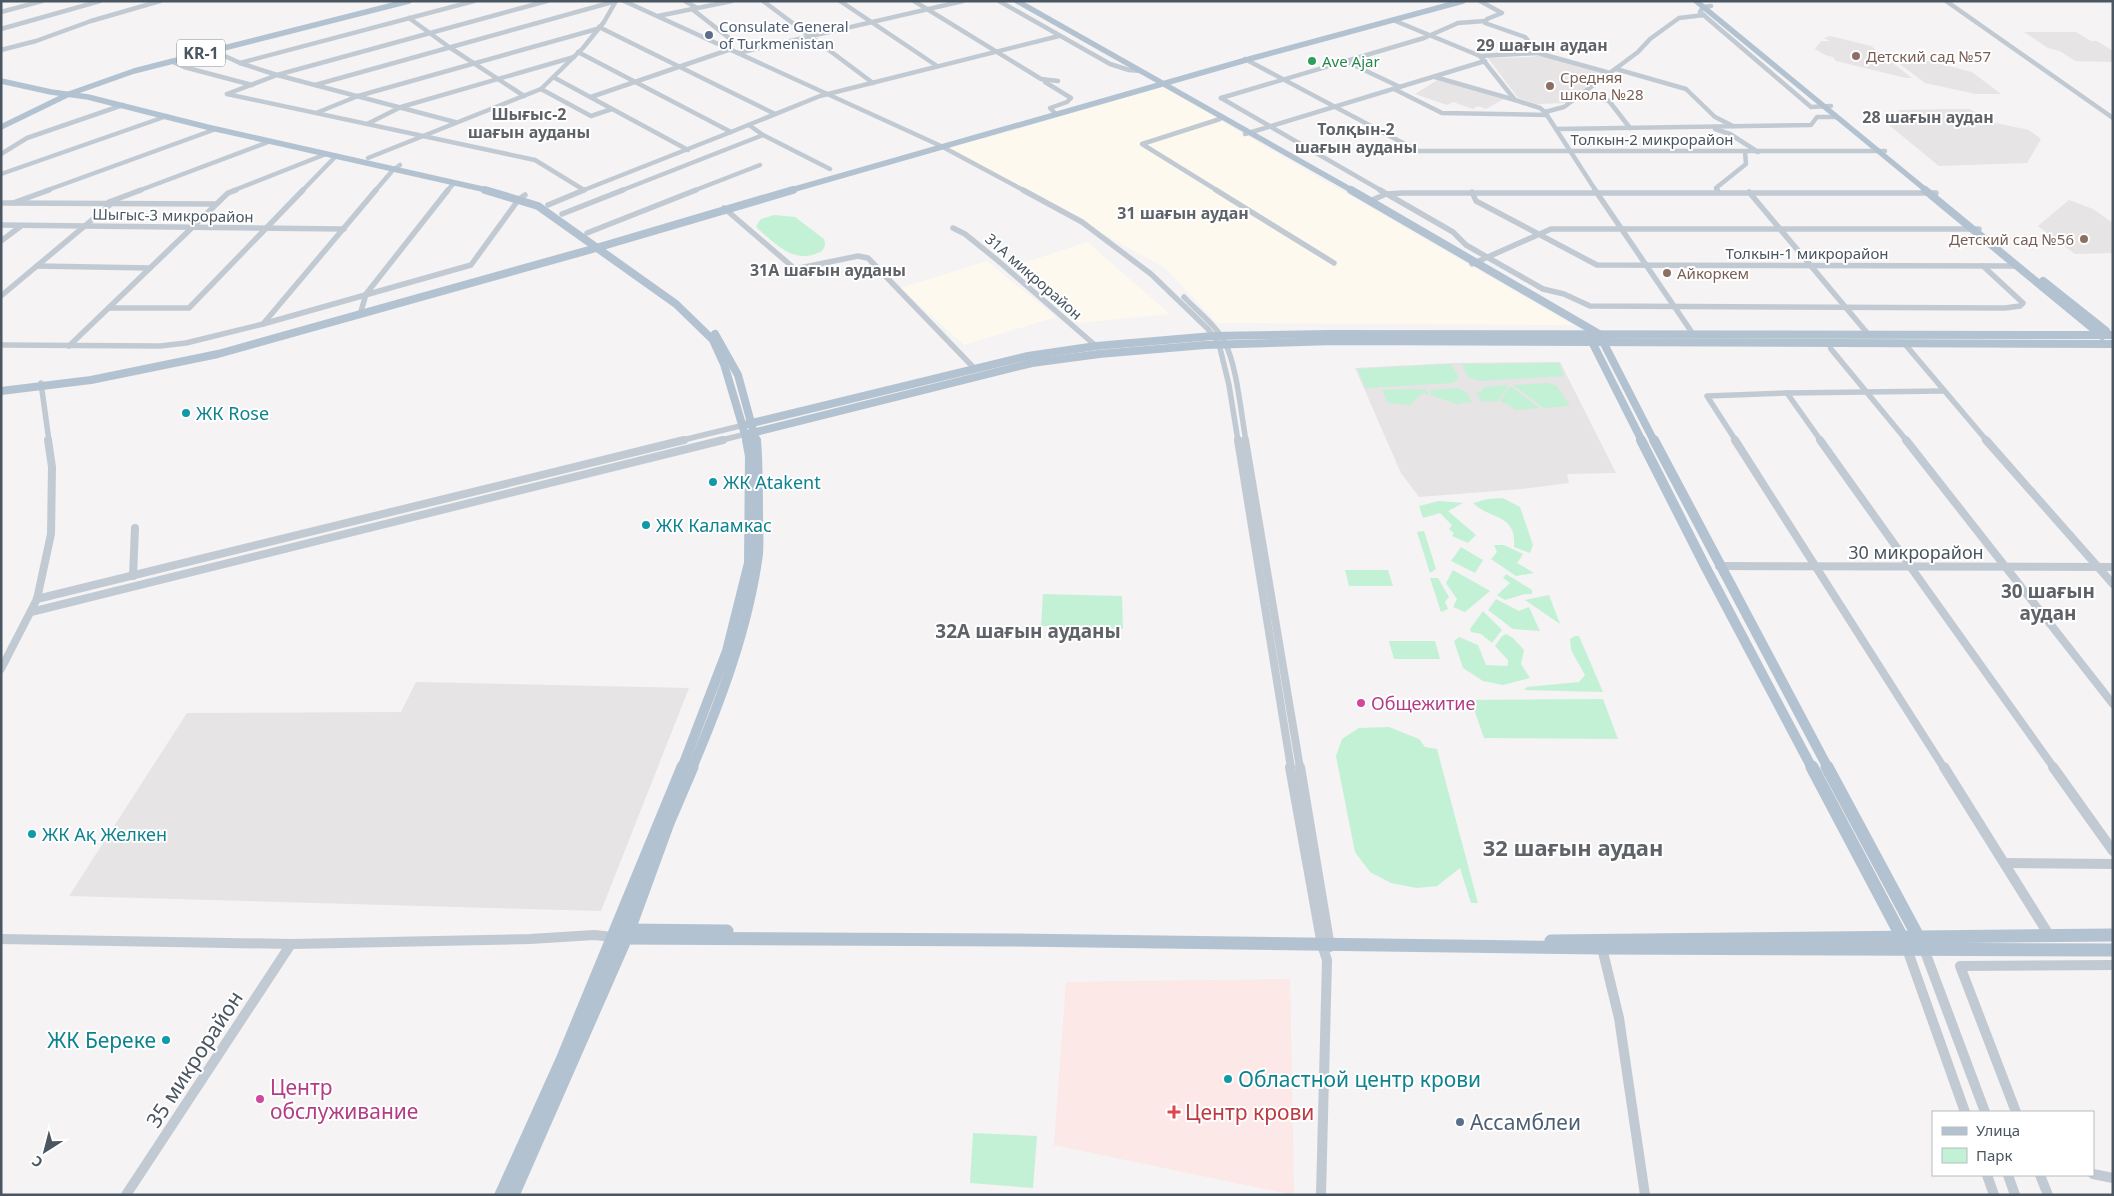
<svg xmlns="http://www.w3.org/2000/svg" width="2114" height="1196" font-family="'Noto Sans',sans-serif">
	<rect width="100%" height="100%" fill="#f5f3f3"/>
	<g fill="#fdf9ef">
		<path d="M1163,87L1573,325L1217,323L1164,267L943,148L990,137Z"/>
		<path d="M1087,242L1170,314L1079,323L1014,266Z"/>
		<path d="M987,261L1056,317L964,345L900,288Z"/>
	</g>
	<g fill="#e6e4e5">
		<path d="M2024,32H2076L2091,41H2097L2113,51V62L2075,61L2060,51L2048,48Z"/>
		<path d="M1830,36L1871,46L1912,78H1906L1836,61L1833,57L1825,55L1815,49L1821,41H1830L1824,38Z"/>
		<path d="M1540,55L1606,74L1566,103L1536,104L1518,98L1488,58L1532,57Z"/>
		<path d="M1893,59H1920L1972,72L2001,94H1976L1925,83Z"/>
		<path d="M1439,79L1504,99L1486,109L1478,106L1473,109L1453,102L1447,105L1415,94Z"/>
		<path d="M1947,109H1970L1991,122L2029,130L2041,139L2027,163L1939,166L1884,121L1910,120L1898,110Z"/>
		<path d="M2069,200L2093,209L2113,223V253L2075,254L2038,226Z"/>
		<path d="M1560,362L1616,473L1567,474L1569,483L1521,489L1419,497L1401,473L1355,368L1453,363Z"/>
		<path d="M416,682L689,688L601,911L69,896L187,713L401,712Z"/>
	</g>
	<path fill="#fce8e6" d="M1290,979L1294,1195L1054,1145L1066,982Z"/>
	<g fill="#c3f1d5">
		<path d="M774,215L795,217L824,239C826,244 825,249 820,252C795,265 776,244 758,229L756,226L761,219Z"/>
		<path d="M1658,337L2052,338L2053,339H1659Z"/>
		<path d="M1559,363L1564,376L1480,381L1468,377L1462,364Z"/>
		<path d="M1451,364L1459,378L1453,383L1366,388L1357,369Z"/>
		<path d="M1548,383L1557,386L1570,406L1544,408L1513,385Z"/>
		<path d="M1508,385L1498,401L1482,402L1476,393L1482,391L1484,387Z"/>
		<path d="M1510,386L1540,408L1515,410L1509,405L1500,401Z"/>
		<path d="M1458,388L1466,392L1472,402L1460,403L1459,405L1431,395L1430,390Z"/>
		<path d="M1409,389L1427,390L1429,395L1422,393L1410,405L1388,403L1382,390Z"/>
		<path d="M1503,498L1520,507L1533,545L1530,553L1514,547C1517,513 1490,520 1473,503L1488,499Z"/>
		<path d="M1439,501L1463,503L1448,511L1476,535L1468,543L1452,536L1454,533L1449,529L1452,525L1440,513L1423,518L1419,506Z"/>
		<path d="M1424,531L1436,569L1430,573L1417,532Z"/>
		<path d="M1494,545H1504L1523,554L1517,563L1534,573L1516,576L1491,559L1497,552Z"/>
		<path d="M1461,547L1483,560L1475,573L1451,561Z"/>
		<path d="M1345,570H1388L1393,586H1349Z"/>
		<path d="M1453,570L1490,591L1465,612L1453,607L1457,599L1446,583Z"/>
		<path d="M1506,574L1532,590V594H1525L1505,600L1497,595L1510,583L1503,578Z"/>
		<path d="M1430,578H1438L1449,597L1445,602L1448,609L1441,612Z"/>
		<path d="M1043,594L1122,596L1123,629L1041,626Z"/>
		<path d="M1549,595L1560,624L1525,600Z"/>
		<path d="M1496,599L1519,611L1529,607L1540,631L1513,629L1488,610Z"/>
		<path d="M1483,611L1502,630L1492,643L1481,634L1471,632L1470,629Z"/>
		<path d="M1506,634L1513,638L1524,650L1521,664L1530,678L1503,685L1483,681L1463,668L1454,641L1459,637L1478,645L1486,665L1506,666L1508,665V660L1495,646L1502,636Z"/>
		<path d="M1575,636H1579L1603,692L1524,690L1527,687L1579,682L1585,675L1571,650L1570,639Z"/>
		<path d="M1389,641H1435L1440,659H1394Z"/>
		<path d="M1603,699L1618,739L1484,738L1471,700Z"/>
		<path d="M1389,727L1419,739L1425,747L1437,749L1478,903H1471L1460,868L1437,886L1417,888L1391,883L1370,872L1355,852L1336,756L1342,739L1359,728Z"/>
		<path d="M973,1133L1037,1136L1033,1188L970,1183Z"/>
	</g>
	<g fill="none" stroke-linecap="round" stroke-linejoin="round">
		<g stroke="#c1cad2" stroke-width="4.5">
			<path d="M624,1L941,146L1025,191"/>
			<path d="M685,1L697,8"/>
			<path d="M763,1L873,83"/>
			<path d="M840,1L937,66"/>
			<path d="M914,1L1041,79L1058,81"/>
			<path d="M999,1L1110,64L1129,70L1141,71"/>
			<path d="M1480,1L1502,13L1487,19L1485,23L1525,37L1538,53L1610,73"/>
			<path d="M1946,1L2113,118"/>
			<path d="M1711,6L1703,7L1700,12L1811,107L1831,106"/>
			<path d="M692,9L729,38"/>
			<path d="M1,12L42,1"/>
			<path d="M658,16L732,1"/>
			<path d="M409,18L449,47L524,96"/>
			<path d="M1393,20L1480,56L1515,100L1540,108L1545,112L1596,191"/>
			<path d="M599,27L775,114"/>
			<path d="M1,29L100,1"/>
			<path d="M1,50L36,41L91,21L160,1"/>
			<path d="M212,50L240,63L277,75L455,122"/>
			<path d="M578,52L731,132L820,96L1059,36"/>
			<path d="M738,53L963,1"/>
			<path d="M1480,56L1538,53"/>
			<path d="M1245,59L1418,151H1885"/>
			<path d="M1343,60L1400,87"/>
			<path d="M171,61L184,67L252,85"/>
			<path d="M240,63L474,1"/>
			<path d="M1616,69L1686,89L1715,117L1733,126"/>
			<path d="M1435,77L1515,100"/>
			<path d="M555,78L688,150"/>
			<path d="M1045,82L1071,98L1067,102L1050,108L1055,113"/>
			<path d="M315,85L616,1"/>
			<path d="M541,89L591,116L612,109"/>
			<path d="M1394,89L1442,113L1547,115"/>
			<path d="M1583,93L1609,101L1630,128"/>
			<path d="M227,94L535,160L584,190L731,132"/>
			<path d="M227,94L277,75L547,1"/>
			<path d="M591,97L731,49"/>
			<path d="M1221,98L1382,191"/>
			<path d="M1221,98L1424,38L1458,23L1485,21"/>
			<path d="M1545,112L1564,107L1638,52L1650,39L1679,18L1704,15"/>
			<path d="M316,113L358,96L597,29"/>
			<path d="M367,124L401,107L574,57"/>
			<path d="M749,125L763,135L830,169"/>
			<path d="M1557,129L1811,125L1817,117H1836"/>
			<path d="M1715,129L1730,134L1758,152"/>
			<path d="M1245,134L1485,61"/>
			<path d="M1,154L27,138L123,105"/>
			<path d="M368,158L541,89L583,48L604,22L616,1"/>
			<path d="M1,174L167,116"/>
			<path d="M45,191L216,129"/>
			<path d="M138,191L271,141"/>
			<path d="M232,191L326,154"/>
			<path d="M302,191L336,156"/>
			<path d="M375,191L393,170L400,165"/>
			<path d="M447,191L454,183"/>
			<path d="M581,191L584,190"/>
			<path d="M620,191L763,135"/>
			<path d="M693,191L760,165"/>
			<path d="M1218,191L1142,144L1220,119"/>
			<path d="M1718,191L1716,188L1746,164L1745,152"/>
		</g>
		<g stroke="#c1cad2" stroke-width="5.5">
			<path d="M1023,190L1082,222L1151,274L1208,329L1219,344L1229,385L1238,441"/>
			<path d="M1216,190L1334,263"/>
			<path d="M1380,190L1453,232L1466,245L1543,289L1564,294L1590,306L2005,308L2020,306L2023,303L1983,266"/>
			<path d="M1595,190L1693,334"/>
			<path d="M1717,190L1718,192"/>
			<path d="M1472,192L1476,201L1597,265L2016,266"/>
			<path d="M1749,192L1868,334"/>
			<path d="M1370,201L1386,194L1403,193H1936"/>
			<path d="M109,202L141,190"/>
			<path d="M1,203L216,204"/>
			<path d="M13,203L49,190"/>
			<path d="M548,205L584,190"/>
			<path d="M724,208L795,269L858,256L868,258L975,369"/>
			<path d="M562,214L623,190"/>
			<path d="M1,225L344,229"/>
			<path d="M953,228L965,234L996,259L1096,346"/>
			<path d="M587,233L696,190"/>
			<path d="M1,241L21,226"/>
			<path d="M1472,264L1551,229H1979"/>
			<path d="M37,266L150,268"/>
			<path d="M1,296L111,204"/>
			<path d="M1184,297C1197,311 1217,326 1225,343C1237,366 1241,414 1246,441"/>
			<path d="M109,308H189L303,190"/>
			<path d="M360,315L366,294L448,190"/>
			<path d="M263,324L376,190"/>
			<path d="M1829,343L1831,349L1907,441"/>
			<path d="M1904,343L1987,441"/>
			<path d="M1,345L160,346L186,343L263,324L471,265L519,199L525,195"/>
			<path d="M69,346L228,193L236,190"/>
			<path d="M41,383L49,441"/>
			<path d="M679,441L744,425"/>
			<path d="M718,441L746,434"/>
			<path d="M1736,441L1707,396L1787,393"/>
			<path d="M1821,441L1787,393L1943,391"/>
		</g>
		<g stroke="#c1cad2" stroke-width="8">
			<path d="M1238,440L1291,768"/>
			<path d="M1245,440L1300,768"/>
			<path d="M1735,440L1944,768"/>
			<path d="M1820,440L2054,768"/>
			<path d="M1906,440L2113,704"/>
			<path d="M1986,440L2113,584"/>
			<path d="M1719,566L2113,567"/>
			<path d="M133,576L135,528"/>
			<path d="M37,599L684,440"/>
			<path d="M31,612L723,440"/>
			<path d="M1,669L37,599L51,534L52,467L48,440"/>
		</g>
		<g stroke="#c1cad2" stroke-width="10">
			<path d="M1290,767L1322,945L1327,960L1321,1195"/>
			<path d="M1300,767L1330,947"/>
			<path d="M1944,767L2049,935"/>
			<path d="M2053,767L2113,851"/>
			<path d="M2005,863L2113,864"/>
			<path d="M1,939L291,944L530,939L594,935L614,937"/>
			<path d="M1602,948L1619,1018L1645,1195"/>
			<path d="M1907,949L1965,1112"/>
			<path d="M1924,949L1985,1112"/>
			<path d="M2016,1112L1960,966L2113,965"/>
			<path d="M2093,1174L2113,1178"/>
			<path d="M1987,1175L1994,1195"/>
			<path d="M2008,1175L2015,1195"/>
			<path d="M2040,1175L2048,1195"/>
			<path d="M126,1195L291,944"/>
		</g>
		<g stroke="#b3c2d1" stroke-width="5.5">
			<path d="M1017,1L1353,191"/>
			<path d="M1696,1L1927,191"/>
			<path d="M1,81L51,92L88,97L207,127L491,191"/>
			<path d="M1,127L69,94L134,71L409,1"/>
			<path d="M788,191L1253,58L1463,1"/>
		</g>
		<g stroke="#b3c2d1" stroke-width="8">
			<path d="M485,190L538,206L676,304L713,340L724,364L747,441"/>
			<path d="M1351,190L1599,334L1654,441"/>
			<path d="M1925,190L2102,336"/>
			<path d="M2043,281L2106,331"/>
			<path d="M715,334L738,375L756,441"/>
			<path d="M1590,338L1642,441"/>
			<path d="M1,391L91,380L218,354L596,248L793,190"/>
			<path d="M748,424L1028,356L1096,346L1213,336L1328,334L2113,335"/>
			<path d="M748,434L1032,363L1099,354L1205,345L1335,341L2113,344"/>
		</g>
		<g stroke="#b3c2d1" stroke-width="10">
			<path d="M1641,440L1705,566L1812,768"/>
			<path d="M1654,440L1828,768"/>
			<path d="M682,768L727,651L749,563L750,456L747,440"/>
			<path d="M692,768C721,700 748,628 758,554C759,542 758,528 758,516C758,490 758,465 756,440"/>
		</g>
		<g stroke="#b3c2d1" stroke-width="13">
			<path d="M1812,767L1904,941"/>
			<path d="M1827,767L1921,942"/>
			<path d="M624,930L727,931"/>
			<path d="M620,938L1010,940L1602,948L2113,950"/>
			<path d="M1551,941L2113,935"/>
			<path d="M501,1195L562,1060L683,767"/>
			<path d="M513,1195L626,938L668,823L692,767"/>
		</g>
	</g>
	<g fill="#5c6f8a" stroke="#fff" stroke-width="2">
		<circle cx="709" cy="35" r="5"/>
		<circle cx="1460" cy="1122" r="5"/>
	</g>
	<g fill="#8d6e63" stroke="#fff" stroke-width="2">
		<circle cx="1856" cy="56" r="5"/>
		<circle cx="1550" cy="86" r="5"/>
		<circle cx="2084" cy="239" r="5"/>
		<circle cx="1667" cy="273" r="5"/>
	</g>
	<circle fill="#2e9e5b" stroke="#fff" stroke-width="2" cx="1312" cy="61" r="5"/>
	<g fill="#0f9aa8" stroke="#fff" stroke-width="2">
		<circle cx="186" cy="413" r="5"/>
		<circle cx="713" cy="482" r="5"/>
		<circle cx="646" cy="525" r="5"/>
		<circle cx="32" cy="834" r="5"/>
		<circle cx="166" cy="1040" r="5"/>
		<circle cx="1228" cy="1079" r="5"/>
	</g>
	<g fill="#d1479c" stroke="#fff" stroke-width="2">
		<circle cx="1361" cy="703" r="5"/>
		<circle cx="260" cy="1099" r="5"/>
	</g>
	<path fill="#e0444e" stroke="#fff" stroke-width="2" d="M1171.5 1104.5h5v5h5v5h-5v5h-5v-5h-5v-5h5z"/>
	<g text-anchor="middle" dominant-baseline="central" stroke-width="4" stroke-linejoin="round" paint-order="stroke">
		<g font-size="15" fill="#4e5e75" stroke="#fff" text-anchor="start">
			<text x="719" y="26">Consulate General<tspan x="719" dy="17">of Turkmenistan</tspan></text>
		</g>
		<g font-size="15" fill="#785e54" stroke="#fff" text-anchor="start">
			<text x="1866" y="56">Детский сад №57</text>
			<text x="1560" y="77">Средняя<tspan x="1560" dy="17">школа №28</tspan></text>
			<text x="2074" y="239" text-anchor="end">Детский сад №56</text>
			<text x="1677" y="273">Айкоркем</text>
		</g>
		<g font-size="15" fill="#27864d" stroke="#fff" text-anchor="start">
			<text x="1322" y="61">Ave Ajar</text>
		</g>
		<g font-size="15" fill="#4a5661" stroke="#fff">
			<text x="1652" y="139">Толкын-2 микрорайон</text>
			<text transform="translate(173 215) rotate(1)">Шыгыс-3 микрорайон</text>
			<text x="1807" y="253">Толкын-1 микрорайон</text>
			<text transform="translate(1034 276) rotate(41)">31А микрорайон</text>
		</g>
		<g font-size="16" font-weight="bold" fill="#5f6368" stroke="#fff">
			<text x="1542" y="45">29 шағын аудан</text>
			<text x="529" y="114">Шығыс-2<tspan x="529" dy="18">шағын ауданы</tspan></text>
			<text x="1928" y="117">28 шағын аудан</text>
			<text x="1356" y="129">Толқын-2<tspan x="1356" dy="18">шағын ауданы</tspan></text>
			<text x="1183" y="213">31 шағын аудан</text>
			<text x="828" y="270">31А шағын ауданы</text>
		</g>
		<rect fill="#fff" stroke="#808990" stroke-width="1" x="177" y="39.5" width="48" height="27" rx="4"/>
		<g font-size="16" font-weight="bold" fill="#4a5661">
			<text x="201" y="53">KR-1</text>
		</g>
		<g font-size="18" fill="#0d838f" stroke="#fff" text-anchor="start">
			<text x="196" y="413">ЖК Rose</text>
			<text x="723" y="482">ЖК Atakent</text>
			<text x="656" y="525">ЖК Каламкас</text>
			<text x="42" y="834">ЖК Ақ Желкен</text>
		</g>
		<g font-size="18" fill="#4a5661" stroke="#fff">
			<text x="1916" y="552">30 микрорайон</text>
		</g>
		<g font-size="18" fill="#b23c85" stroke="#fff" text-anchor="start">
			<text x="1371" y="703">Общежитие</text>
		</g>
		<g font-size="19" font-weight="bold" fill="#5f6368" stroke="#fff">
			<text x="2048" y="591">30 шағын<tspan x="2048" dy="22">аудан</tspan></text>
			<text x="1028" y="631">32А шағын ауданы</text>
		</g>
		<g font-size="21" fill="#0d838f" stroke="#fff" text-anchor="end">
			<text x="156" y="1040">ЖК Береке</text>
			<text x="1238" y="1079" text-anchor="start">Областной центр крови</text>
		</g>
		<g font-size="21" fill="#4a5661" stroke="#fff">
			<text transform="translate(194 1059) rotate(-57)">35 микрорайон</text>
		</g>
		<g font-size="21" fill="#b23c85" stroke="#fff" text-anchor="start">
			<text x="270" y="1087">Центр<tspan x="270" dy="24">обслуживание</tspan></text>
		</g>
		<g font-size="21" fill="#be3a42" stroke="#fff" text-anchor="start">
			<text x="1185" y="1112">Центр крови</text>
		</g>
		<g font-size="21" fill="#4e5e75" stroke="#fff" text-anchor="start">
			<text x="1470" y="1122">Ассамблеи</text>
		</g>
		<g font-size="22" font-weight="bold" fill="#5f6368" stroke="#fff">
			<text x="1573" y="847">32 шағын аудан</text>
		</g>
	</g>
	<rect width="2114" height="1196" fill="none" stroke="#4a5661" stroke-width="5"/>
	<rect x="1932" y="1111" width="162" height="65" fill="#ffffff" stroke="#b7bbc0"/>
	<rect x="1942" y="1127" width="25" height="8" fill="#b3c2d1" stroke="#b7bbc0"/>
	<text x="1976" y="1136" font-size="15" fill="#4a5661">Улица</text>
	<rect x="1942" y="1148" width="25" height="15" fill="#c3f1d5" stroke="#b7bbc0"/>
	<text x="1976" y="1161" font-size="15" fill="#4a5661">Парк</text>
	<g transform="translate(45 1151) rotate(216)" stroke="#ffffff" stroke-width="4" paint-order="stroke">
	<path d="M0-4L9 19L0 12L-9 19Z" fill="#4a5661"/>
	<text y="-8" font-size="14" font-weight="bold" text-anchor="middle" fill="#4a5661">С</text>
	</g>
</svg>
